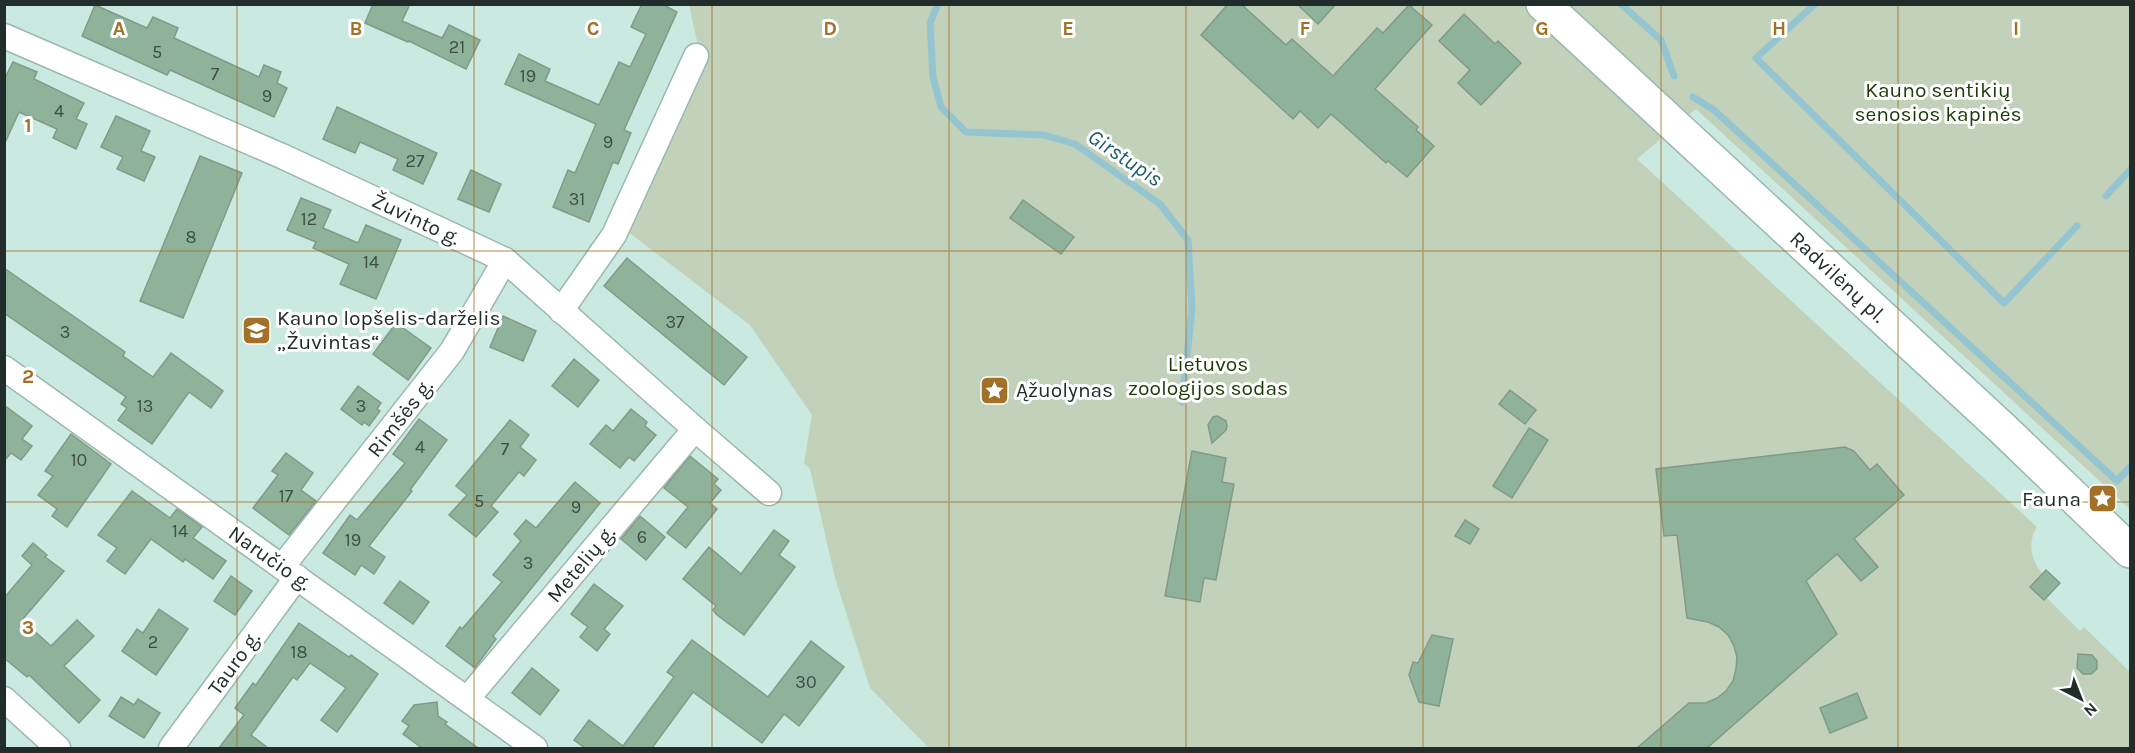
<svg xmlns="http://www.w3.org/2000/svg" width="2135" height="753" font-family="Karla,sans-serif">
	<rect width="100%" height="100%" fill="#cae9e0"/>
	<path fill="#c2d1ba" d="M689,5H2130V509L1696,109L1637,159L2037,527C2027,542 2031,560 2042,573L2046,570L2060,583L2047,598L2080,631L2084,627L2130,672V748H929L870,688L835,578L810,469L804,463L812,415L750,325L627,231L701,59Z"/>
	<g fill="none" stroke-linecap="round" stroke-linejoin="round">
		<g stroke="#96c5d2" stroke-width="7">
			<path d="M938,4L930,23L933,77L941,107L966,132L1044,135L1075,144L1160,204L1188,240L1192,309L1182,402"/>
			<path d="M1621,4L1661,40L1674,76"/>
			<path d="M1815,4L1756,58L2004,303L2077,226"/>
			<path d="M1693,97L1714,110L2117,481L2130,467"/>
			<path d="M2106,196L2130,170"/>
		</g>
	</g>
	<g fill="#8fb39a" stroke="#829a89" stroke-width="1.5">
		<path d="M373,4H410L402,21L442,38L449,25L480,40L466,69L409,41L408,42L365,23Z"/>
		<path d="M642,4H662L677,12L624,130L631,133L618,164L613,162L589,222L553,207L568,170L575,173L596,124L505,84L519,54L550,69L545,81L599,105L619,62L630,67L646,34L631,27Z"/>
		<path d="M1228,4H1241L1286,45L1292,39L1333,76L1377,28L1383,33L1409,5L1432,25L1375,89L1418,127L1416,130L1434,146L1407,177L1388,161L1386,163L1331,114L1318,128L1300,111L1293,119L1201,35Z"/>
		<path d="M1297,4H1336L1318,24Z"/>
		<path d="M95,5L147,28L153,17L178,28L174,38L259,77L264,65L281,72L277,83L287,88L274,117L170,70L167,75L82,36Z"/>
		<path d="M1464,14L1495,44L1498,41L1521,63L1481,105L1458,83L1470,70L1439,41Z"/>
		<path d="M13,62L37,72L34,79L84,103L76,119L87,124L76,149L53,138L57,129L19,112L4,145V80Z"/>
		<path d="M337,107L437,153L423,184L393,170L398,159L360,142L355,153L323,139Z"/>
		<path d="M116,116L150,131L141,151L155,157L144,181L117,169L123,157L101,147Z"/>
		<path d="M200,156L242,173L183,318L140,301Z"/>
		<path d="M471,170L501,184L489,212L458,199Z"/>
		<path d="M301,198L331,210L323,228L358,243L366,225L401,240L376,299L340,284L349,264L313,248L316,242L287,230Z"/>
		<path d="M1023,200L1074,237L1061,254L1010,218Z"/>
		<path d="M627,258L747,357L724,385L604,286Z"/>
		<path d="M4,268L125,352L123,356L153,377L171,353L223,391L211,408L189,392L152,444L118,420L127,408L121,404L126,397L4,313Z"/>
		<path d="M503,316L536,331L523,361L490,347Z"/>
		<path d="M396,323L431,348L408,380L373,354Z"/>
		<path d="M574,359L599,380L578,407L552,386Z"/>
		<path d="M358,386L381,403L377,409L380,411L369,426L364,422L362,425L341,409Z"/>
		<path d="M1510,390L1536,410L1525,424L1499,404Z"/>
		<path d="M4,405L32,426L22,439L32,446L21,460L11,453L4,461Z"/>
		<path d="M631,409L647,422L645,426L656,435L634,461L629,457L620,468L590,444L606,425L613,431Z"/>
		<path d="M1217,416L1226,421L1227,426L1226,430L1212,443L1208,425L1213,417Z"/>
		<path d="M419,419L447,440L410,490L412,491L369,546L385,557L374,574L361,565L355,575L323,553L350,515L357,520L405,463L393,454Z"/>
		<path d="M510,420L529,435L520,447L536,460L524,476L519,472L491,506L498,512L476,537L449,515L467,495L456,486Z"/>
		<path d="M1529,428L1548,440L1512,498L1493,486Z"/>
		<path d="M71,434L111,464L67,527L52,516L57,509L38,495L53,476L45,471Z"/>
		<path d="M1845,447L1854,451L1870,470L1877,464L1904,495L1854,539L1878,567L1861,581L1837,554L1806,581L1837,634L1707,748H1637L1689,703H1706L1717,698L1726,691L1733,681L1736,669L1737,657L1734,646L1728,635L1719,627L1708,622L1687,618L1677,535L1664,536L1656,469Z"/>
		<path d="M1192,451L1226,458L1222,482L1234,484L1216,580L1204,578L1200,602L1165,596Z"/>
		<path d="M286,453L313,473L301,490L316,501L289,535L253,508L278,475L272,471Z"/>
		<path d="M690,456L718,479L714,484L721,490L710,503L717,509L686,548L667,533L688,507L664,488Z"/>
		<path d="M575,482L600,503L493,636L496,639L475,668L446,646L460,627L462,629L502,582L493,575L521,541L514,534L526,520L536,528Z"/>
		<path d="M132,491L170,518L177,509L202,527L193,538L226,561L213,579L185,559L183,562L151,539L125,574L107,561L117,548L98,535Z"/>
		<path d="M640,516L665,537L646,560L621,539Z"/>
		<path d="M1465,520L1479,529L1470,544L1455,536Z"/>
		<path d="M774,530L789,541L779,555L795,567L744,635L717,615L713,610L716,606L683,579L709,547L741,574Z"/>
		<path d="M33,543L47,555L45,557L64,571L22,620L51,646L77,620L94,636L64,666L100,700L79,723L29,675L27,677L4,658V598L32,565L22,556Z"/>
		<path d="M2046,570L2060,583L2044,600L2030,587Z"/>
		<path d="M231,576L252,591L235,615L214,601Z"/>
		<path d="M400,581L429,602L413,624L384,603Z"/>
		<path d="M594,584L623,606L604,629L610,634L597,651L580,637L588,627L571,614Z"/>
		<path d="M159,609L188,629L156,675L122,651L137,629L143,633Z"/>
		<path d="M299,623L349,657L351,655L378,674L337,732L321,720L346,688L310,663L297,680L293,677L251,735L268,748H219L244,715L235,708L253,683L256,685Z"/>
		<path d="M1432,635L1453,639L1439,706L1419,702L1409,675L1413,662L1418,663Z"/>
		<path d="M692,640L768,697L811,641L844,667L799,726L784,714L762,743L693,692L652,748H585L574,740L589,720L623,746L674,677L667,672Z"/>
		<path d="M2078,654L2092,655L2097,661V669L2091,674H2083L2077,668Z"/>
		<path d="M532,668L559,690L540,715L512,693Z"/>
		<path d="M1857,693L1867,718L1830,733L1820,708Z"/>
		<path d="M121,697L134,705L138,699L160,713L144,738L109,716Z"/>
		<path d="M437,702L438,716L447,722L445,724L478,748H422L403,734L409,726L402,721L414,705Z"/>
	</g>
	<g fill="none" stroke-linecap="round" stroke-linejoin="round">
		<defs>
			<g id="street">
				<path d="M4,36L284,157L505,260L695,429L769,493"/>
				<path d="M561,311L614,235L696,56"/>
				<path d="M4,368L535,748"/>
				<path d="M282,567L452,351L505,260"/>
				<path d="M4,699L58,748"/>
				<path d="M467,699L695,429"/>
				<path d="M171,748L297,577"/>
			</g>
			<path id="secondary" d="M1543,4L2003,429L2130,551"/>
		</defs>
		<use href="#street" stroke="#9ab8af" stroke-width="27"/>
		<use href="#secondary" stroke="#9ab8af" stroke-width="36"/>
		<use href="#street" stroke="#fff" stroke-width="24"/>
		<use href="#secondary" stroke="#fff" stroke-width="33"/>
	</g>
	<path fill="none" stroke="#a27026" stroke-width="1.5" stroke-opacity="0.55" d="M237,4V748M474,4V748M712,4V748M949,4V748M1186,4V748M1423,4V748M1661,4V748M1898,4V748M4,251H2130M4,502H2130"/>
	<defs>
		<symbol id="school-square" viewBox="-11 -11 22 22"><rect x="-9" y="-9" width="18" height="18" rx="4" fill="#a27026" stroke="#fff"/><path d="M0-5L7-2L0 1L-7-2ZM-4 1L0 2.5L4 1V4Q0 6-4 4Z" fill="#fff"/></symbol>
		<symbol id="sight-square" viewBox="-11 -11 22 22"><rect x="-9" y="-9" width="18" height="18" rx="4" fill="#a27026" stroke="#fff"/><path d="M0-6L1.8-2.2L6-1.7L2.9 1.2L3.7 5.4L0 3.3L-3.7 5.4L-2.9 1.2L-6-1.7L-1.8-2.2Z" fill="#fff"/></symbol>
	</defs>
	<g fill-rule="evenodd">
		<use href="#school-square" x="240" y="314" width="33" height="33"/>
		<use href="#sight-square" x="978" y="374" width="33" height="33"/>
		<use href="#sight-square" x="2086" y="482" width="33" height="33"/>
	</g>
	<g text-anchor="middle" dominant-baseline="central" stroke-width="6" stroke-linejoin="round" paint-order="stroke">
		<g font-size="18" fill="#3c4e46">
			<text x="457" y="47">21</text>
			<text x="157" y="52">5</text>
			<text x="215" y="74">7</text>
			<text x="528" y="76">19</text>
			<text x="267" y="96">9</text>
			<text x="59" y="111">4</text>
			<text x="608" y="142">9</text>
			<text x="415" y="161">27</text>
			<text x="577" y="199">31</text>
			<text x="309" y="219">12</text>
			<text x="191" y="237">8</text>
			<text x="371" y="262">14</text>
			<text x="675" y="322">37</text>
			<text x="65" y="332">3</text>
			<text x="145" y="406">13</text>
			<text x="361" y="406">3</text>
			<text x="420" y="447">4</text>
			<text x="505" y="449">7</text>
			<text x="79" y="460">10</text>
			<text x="286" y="496">17</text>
			<text x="479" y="501">5</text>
			<text x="576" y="507">9</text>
			<text x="180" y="531">14</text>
			<text x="642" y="537">6</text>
			<text x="353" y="540">19</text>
			<text x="528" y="563">3</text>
			<text x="153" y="642">2</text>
			<text x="299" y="652">18</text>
			<text x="806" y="682">30</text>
		</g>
		<g font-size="21" fill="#1d3906" stroke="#fff">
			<text x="1938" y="90">Kauno sentikių<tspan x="1938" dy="24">senosios kapinės</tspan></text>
			<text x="1208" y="364">Lietuvos<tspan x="1208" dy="24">zoologijos sodas</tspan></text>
		</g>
		<g font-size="21" fill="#212d2a" stroke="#fff">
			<text transform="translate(416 219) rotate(25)">Žuvinto g.</text>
			<text transform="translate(1838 277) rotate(43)">Radvilėnų pl.</text>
			<text transform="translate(400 418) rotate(-52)">Rimšės g.</text>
			<text transform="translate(270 558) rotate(35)">Naručio g.</text>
			<text transform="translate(581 564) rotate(-50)">Metelių g.</text>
			<text transform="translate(234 663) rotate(-54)">Tauro g.</text>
		</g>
		<g font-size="21" fill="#212d2a" stroke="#fff" text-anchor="start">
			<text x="277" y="318">Kauno lopšelis-darželis<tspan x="277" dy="24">„Žuvintas“</tspan></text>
			<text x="1016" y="390">Ąžuolynas</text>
			<text x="2081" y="499" text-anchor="end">Fauna</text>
		</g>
		<g font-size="22" font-style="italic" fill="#1b5a69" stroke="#fff">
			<text transform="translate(1125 158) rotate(34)">Girstupis</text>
		</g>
	</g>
	<g font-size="20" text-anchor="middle" font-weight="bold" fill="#a27026" stroke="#fff" stroke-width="6" stroke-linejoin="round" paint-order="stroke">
		<text x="119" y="35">A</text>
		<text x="356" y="35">B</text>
		<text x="593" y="35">C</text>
		<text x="830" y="35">D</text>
		<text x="1068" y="35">E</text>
		<text x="1305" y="35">F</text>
		<text x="1542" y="35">G</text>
		<text x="1779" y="35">H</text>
		<text x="2016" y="35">I</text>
		<text x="28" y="132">1</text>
		<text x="28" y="383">2</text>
		<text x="28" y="634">3</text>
	</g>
	<rect width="2135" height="753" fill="none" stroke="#212d2a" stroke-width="12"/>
	<g transform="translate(2081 699) rotate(138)" stroke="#ffffff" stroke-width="4.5" paint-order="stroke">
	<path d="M0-4.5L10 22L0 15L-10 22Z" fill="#212d2a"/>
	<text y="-9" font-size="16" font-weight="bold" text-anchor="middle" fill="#212d2a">N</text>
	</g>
</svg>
